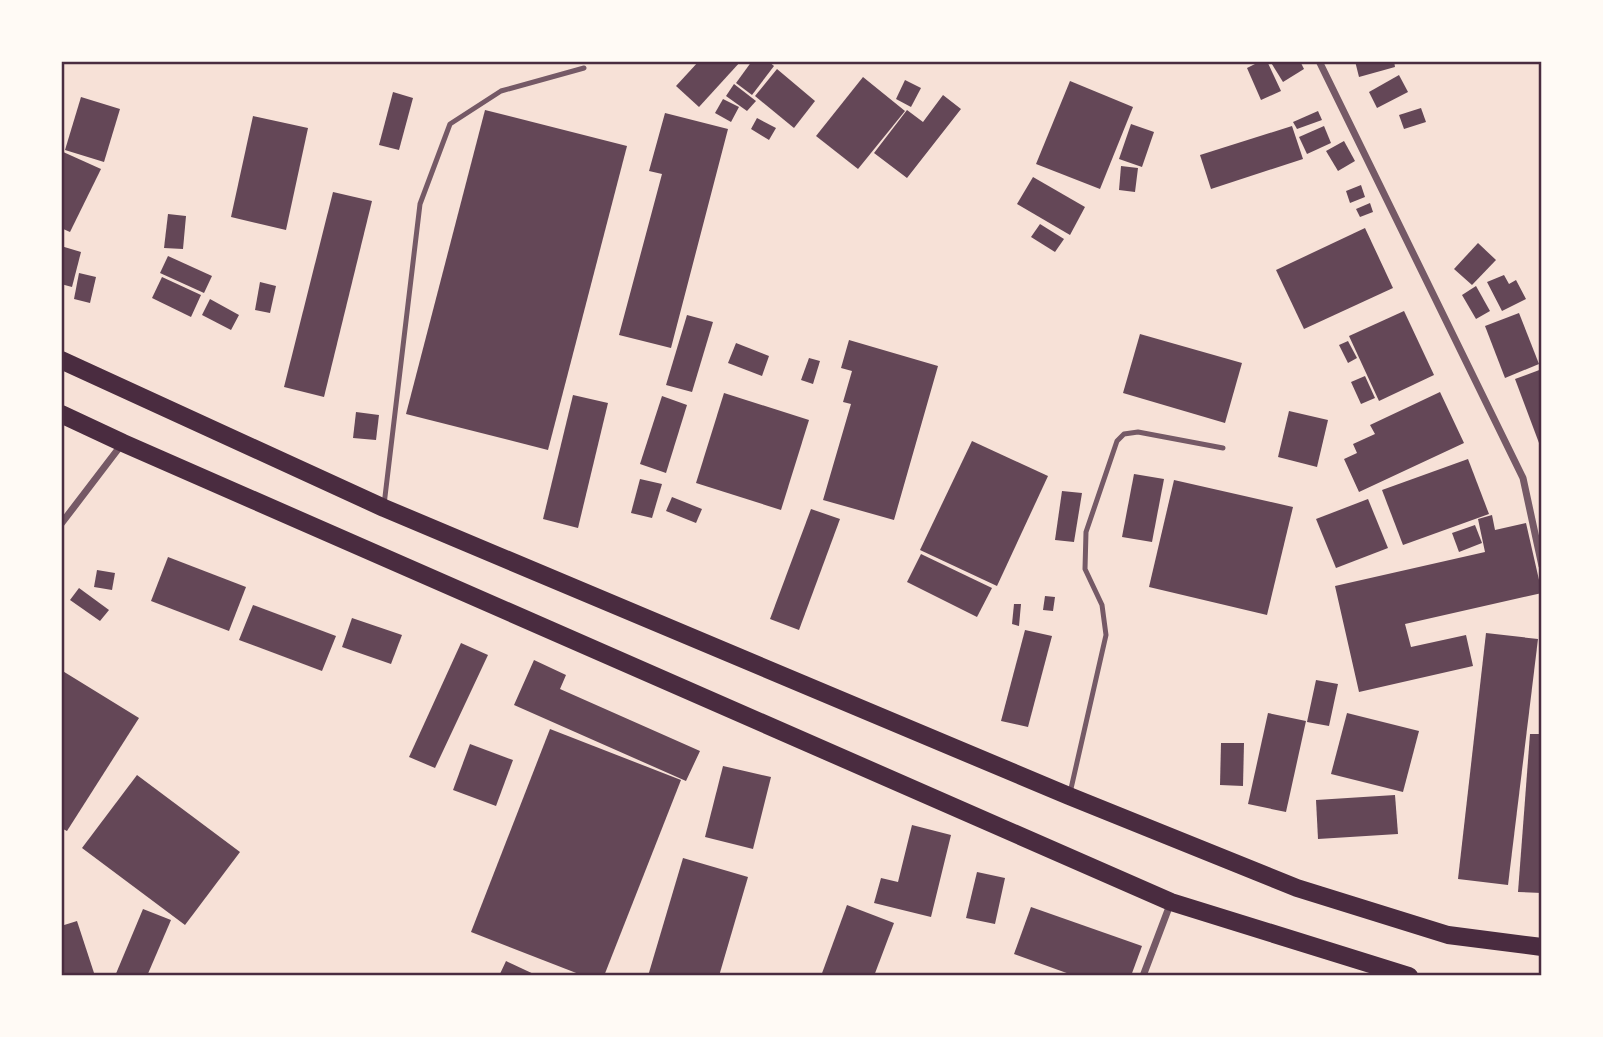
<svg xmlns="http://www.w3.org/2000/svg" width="1603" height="1037" font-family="'Noto Sans',sans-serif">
	<rect width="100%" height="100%" fill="#f7e1d7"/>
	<g fill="#644757">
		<path d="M699,61H741L699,107L676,86Z"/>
		<path d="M752,61H768L774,66L752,95L736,83Z"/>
		<path d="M1261,61H1267L1281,91L1261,100L1247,68Z"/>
		<path d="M1270,61H1300L1304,69L1283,82Z"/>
		<path d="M1355,61H1394L1395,67L1359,77Z"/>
		<path d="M777,69L815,101L794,128L755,96Z"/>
		<path d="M1399,75L1408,92L1377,108L1369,92Z"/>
		<path d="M863,77L905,111L858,169L816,136Z"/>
		<path d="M905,80L921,88L911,107L896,99Z"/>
		<path d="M1070,81L1133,107L1100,189L1036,164Z"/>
		<path d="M734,84L756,101L747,111L726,96Z"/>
		<path d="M393,92L413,98L399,150L379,145Z"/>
		<path d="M943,95L961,109L907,178L874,153L907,110L923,122Z"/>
		<path d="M81,97L120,109L104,162L65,150Z"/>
		<path d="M723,99L739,107L731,122L715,113Z"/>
		<path d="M1421,108L1426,122L1404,129L1399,115Z"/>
		<path d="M485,110L627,146L548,450L406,414Z"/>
		<path d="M1318,111L1322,120L1297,129L1293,122Z"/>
		<path d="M665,113L728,129L671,348L619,335L662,174L649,171Z"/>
		<path d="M253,116L308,128L286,230L231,217Z"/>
		<path d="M757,118L776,128L769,140L751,129Z"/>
		<path d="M1131,124L1154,132L1142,167L1119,159Z"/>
		<path d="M1292,126L1303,159L1211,189L1200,155Z"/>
		<path d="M1324,126L1331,143L1307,154L1299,137Z"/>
		<path d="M1344,141L1355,161L1338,171L1326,151Z"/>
		<path d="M61,151L101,169L70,232L61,228Z"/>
		<path d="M1121,166L1138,168L1135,192L1119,190Z"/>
		<path d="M1033,177L1085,207L1070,235L1017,204Z"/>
		<path d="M1361,185L1365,197L1350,203L1346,191Z"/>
		<path d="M333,192L372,201L324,397L284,387Z"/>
		<path d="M1370,203L1373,212L1360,217L1356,209Z"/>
		<path d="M168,214L186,216L183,249L164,248Z"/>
		<path d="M1040,224L1064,239L1055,252L1031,237Z"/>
		<path d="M1365,228L1393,288L1304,329L1276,270Z"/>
		<path d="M1478,243L1496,260L1472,285L1454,269Z"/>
		<path d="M61,246L81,252L72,287L61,284Z"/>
		<path d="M168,256L212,276L204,293L160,273Z"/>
		<path d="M79,273L96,277L90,303L74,299Z"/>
		<path d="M1504,275L1509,284L1516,280L1526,299L1502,311L1487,282Z"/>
		<path d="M162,277L201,295L191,317L152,298Z"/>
		<path d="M260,282L276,286L270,313L255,310Z"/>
		<path d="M1476,286L1490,311L1476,319L1462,295Z"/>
		<path d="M210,299L239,315L231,330L202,315Z"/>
		<path d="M1404,311L1434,375L1379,401L1349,336Z"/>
		<path d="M1519,313L1539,364L1505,378L1485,326Z"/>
		<path d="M687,315L713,322L692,392L666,385Z"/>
		<path d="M1140,334L1242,363L1225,423L1123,393Z"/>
		<path d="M849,340L938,366L894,520L823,500L851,404L843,402L852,371L841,368Z"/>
		<path d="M1348,341L1357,358L1348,363L1339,345Z"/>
		<path d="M736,343L769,356L762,376L728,363Z"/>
		<path d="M809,358L820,361L813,384L801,380Z"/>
		<path d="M1542,369V442L1539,443L1515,379Z"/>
		<path d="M1365,376L1375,398L1361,404L1351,382Z"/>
		<path d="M1440,392L1464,443L1359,492L1344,459L1357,453L1353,444L1375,434L1370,425Z"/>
		<path d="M724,393L809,420L781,510L696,483Z"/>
		<path d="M573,395L608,403L578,528L543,519Z"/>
		<path d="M662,396L687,405L666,473L640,464Z"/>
		<path d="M1289,411L1328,420L1317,467L1278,457Z"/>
		<path d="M356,412L379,415L376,440L353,438Z"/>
		<path d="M972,441L1048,476L997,586L920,550Z"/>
		<path d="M1468,459L1489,514L1403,545L1382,490Z"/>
		<path d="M1134,474L1164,479L1152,542L1122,537Z"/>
		<path d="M640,479L662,484L652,518L631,513Z"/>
		<path d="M1174,480L1293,507L1267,615L1149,587Z"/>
		<path d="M1062,491L1082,493L1074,542L1055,540Z"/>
		<path d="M672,497L702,509L696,523L666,511Z"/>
		<path d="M1368,499L1388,548L1336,568L1316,519Z"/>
		<path d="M811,509L840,519L799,630L770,619Z"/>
		<path d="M1492,515L1495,530L1526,523L1542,593L1405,624L1411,647L1466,635L1473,666L1359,692L1335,586L1485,552L1478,519Z"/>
		<path d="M1475,525L1482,543L1459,552L1452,533Z"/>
		<path d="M921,554L992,588L977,617L907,582Z"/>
		<path d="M168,557L246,587L229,631L151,601Z"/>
		<path d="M97,570L115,573L112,590L94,587Z"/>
		<path d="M79,588L109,610L100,621L70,600Z"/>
		<path d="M1045,596L1055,597L1053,611L1043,610Z"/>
		<path d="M1014,604H1021L1019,626L1012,624Z"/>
		<path d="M253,605L336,636L322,671L239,640Z"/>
		<path d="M352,618L402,635L391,664L342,647Z"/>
		<path d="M1025,630L1052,636L1028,727L1001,721Z"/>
		<path d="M1486,633L1538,639L1508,885L1458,879Z"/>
		<path d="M461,643L488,655L435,768L409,757Z"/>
		<path d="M534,660L566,675L560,689L700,751L686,781L514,705Z"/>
		<path d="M61,670L139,718L67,831L61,828Z"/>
		<path d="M1316,680L1338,684L1329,726L1307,722Z"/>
		<path d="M1268,713L1306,721L1286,812L1248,804Z"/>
		<path d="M1347,713L1419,731L1403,792L1331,774Z"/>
		<path d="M550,729L681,780L604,976H584L471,932Z"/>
		<path d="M1530,734H1542V893L1518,892Z"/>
		<path d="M1221,743H1244L1243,786L1220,785Z"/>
		<path d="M470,744L513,760L496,806L453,790Z"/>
		<path d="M723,766L771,777L753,849L705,837Z"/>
		<path d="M137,775L240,852L185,925L82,848Z"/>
		<path d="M1395,795L1398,834L1318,839L1316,800Z"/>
		<path d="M912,825L951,835L931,917L874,903L881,878L898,882Z"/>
		<path d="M683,858L748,877L719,976H648Z"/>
		<path d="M977,872L1005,878L995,924L966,918Z"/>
		<path d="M847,905L894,923L874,976H821Z"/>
		<path d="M1031,907L1142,946L1131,976H1075L1014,954Z"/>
		<path d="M143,909L171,920L147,976H115Z"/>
		<path d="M77,921L95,976H61V926Z"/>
		<path d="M506,961L538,976H499Z"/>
	</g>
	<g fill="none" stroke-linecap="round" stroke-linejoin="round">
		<g stroke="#755966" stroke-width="5">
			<path d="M384,505L420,204L450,124L501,91L584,68"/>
			<path d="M1070,793L1106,635L1102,605L1085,569L1086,532L1117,441L1124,434L1138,432L1223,448"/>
		</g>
		<g stroke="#755966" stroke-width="7">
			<path d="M1319,61L1523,478L1542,566"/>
			<path d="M61,524L122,444"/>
			<path d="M1143,976L1171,902"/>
		</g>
		<g stroke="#4a2c40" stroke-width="18">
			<path d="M61,360L384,508L1069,796L1297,888L1448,935L1542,947"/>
			<path d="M61,414L123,443L1171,902L1409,976"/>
		</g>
	</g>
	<rect width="1603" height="1037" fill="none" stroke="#fffaf5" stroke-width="126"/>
	<rect x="63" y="63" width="1477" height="911" fill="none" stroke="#4a2c40" stroke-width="2.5"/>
</svg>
